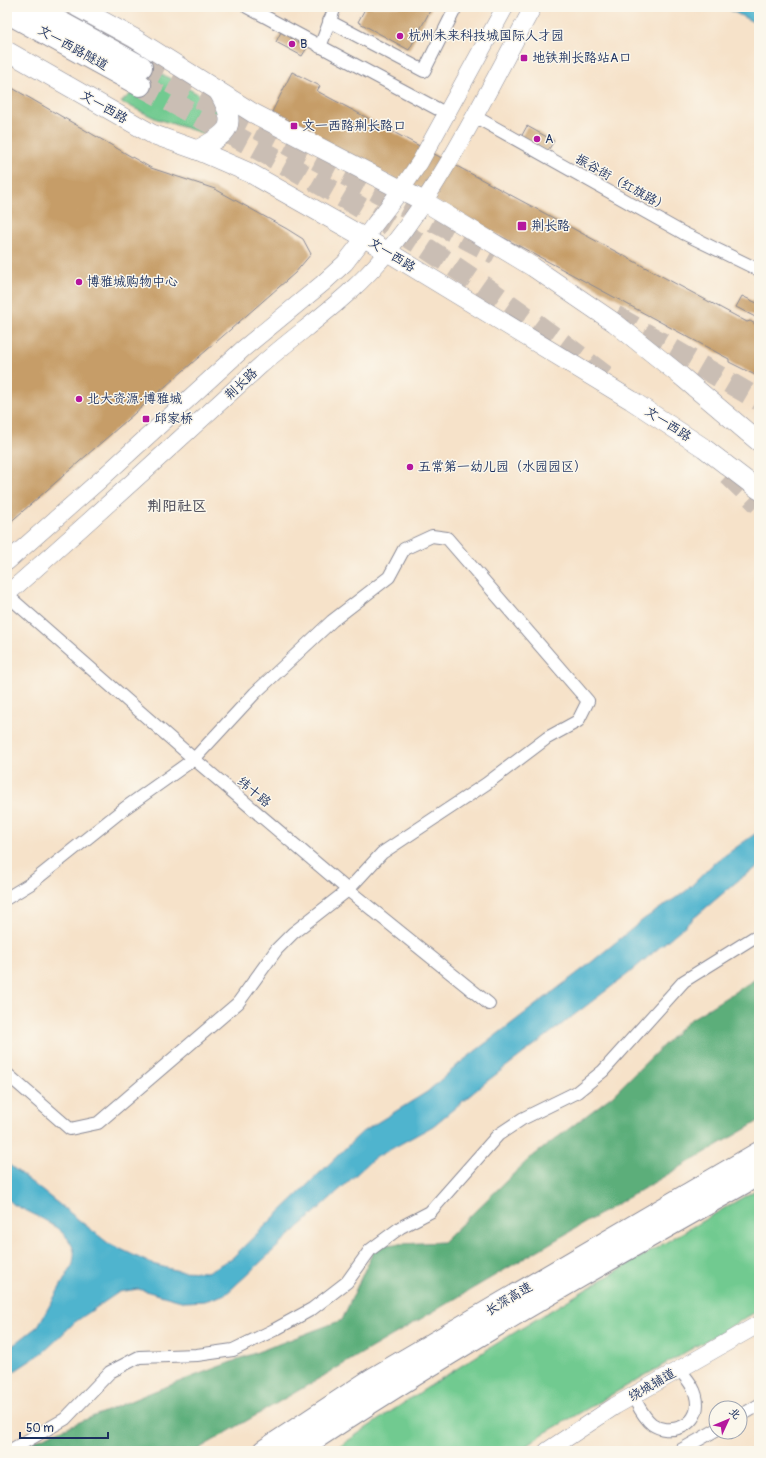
<svg xmlns="http://www.w3.org/2000/svg" width="766" height="1458" font-family="Pangolin,'LXGW WenKai TC',sans-serif">
	<rect width="100%" height="100%" fill="#fbf7ec"/>
	<filter id="ink" filterUnits="userSpaceOnUse"><feTurbulence type="fractalNoise" baseFrequency=".025" numOctaves="2"/><feDisplacementMap in="SourceGraphic" scale="8" xChannelSelector="R" yChannelSelector="G"/><feConvolveMatrix kernelMatrix="1 2 1 2 8 2 1 2 1" color-interpolation-filters="sRGB"/></filter>
	<filter id="wash" filterUnits="userSpaceOnUse"><feTurbulence type="fractalNoise" baseFrequency=".012" numOctaves="4" result="noise"/><feDisplacementMap in="SourceGraphic" scale="16" xChannelSelector="R" yChannelSelector="G"/><feGaussianBlur stdDeviation="0.9" result="paint"/><feColorMatrix in="noise" values="0 0 0 0 0 0 0 0 0 0 0 0 0 0 0 0 0 1.4 0 .05"/><feComposite in="paint" operator="in"/></filter>
	<g filter="url(#wash)">
		<rect width="100%" height="100%" fill="#f6e2c9"/>
		<g fill="#71ca90" stroke="#467c77">
			<path d="M145,65L211,101L224,112L225,118L212,136L157,119L121,102L139,87Z"/>
			<path d="M759,1188V1310L543,1434L519,1451H333C470,1355 615,1272 759,1188Z"/>
		</g>
		<path fill="#5cae7a" stroke="#3c6e6c" d="M759,977V1121L195,1451H10L152,1392L342,1320L376,1245L443,1242L529,1159L612,1096L688,1021Z"/>
		<g fill="#4fb4ce" stroke="#357296">
			<path d="M724,7H759V25Z"/>
			<path d="M759,831V866L741,878L628,974L486,1082L433,1126L373,1159L226,1294L205,1301L185,1302L138,1289L119,1292L75,1322L45,1351L7,1376V1350L38,1326L73,1264C73,1260 75,1255 74,1251C67,1226 33,1215 13,1204L7,1198V1163L108,1243L152,1264L179,1271L207,1272L232,1258L362,1132L427,1092L461,1062L588,965L644,919L686,891L713,864Z"/>
		</g>
		<g id="blocks">
			<g fill="#c69d67">
				<path d="M366,7H432L409,50L358,22Z"/>
				<path d="M281,32L308,46L302,56L276,42Z"/>
				<path d="M292,72L320,86L317,91L747,322L750,321L759,326V377L729,362V359L300,128L270,116Z"/>
				<path d="M7,85L151,168L215,189L287,229L303,239L311,254L295,273L7,525Z"/>
				<path d="M527,126L554,141L547,152L521,137Z"/>
				<path d="M742,296L759,304V319L736,307Z"/>
			</g>
		</g>
	</g>
	<g filter="url(#ink)">
		<use href="#blocks" fill-opacity="0" stroke="#888894" stroke-width="1"/>
		<g fill="none" stroke-linecap="round" stroke-linejoin="round">
			<g stroke="#cabeb4" stroke-width="22" stroke-dasharray="22 11" stroke-linecap="butt">
				<path d="M141,67L496,254"/>
				<path d="M140,85C222,129 304,173 383,221C462,269 536,323 609,379"/>
				<path d="M615,316L759,400"/>
				<path d="M728,474L759,504"/>
			</g>
			<defs>
				<g id="street">
					<path d="M247,7L447,114"/>
					<path d="M329,21L424,71L456,7"/>
					<path d="M320,47L335,7"/>
					<path d="M474,116L683,233L759,270"/>
					<path d="M7,595L194,759L348,890L489,1004"/>
					<path d="M7,898L30,884L125,808L194,759L255,693L332,621L389,577L404,549L432,536L447,538L588,701L578,721L547,738L486,784L382,853L348,890L293,933L277,949L238,1003L98,1123L70,1129L7,1074"/>
					<path d="M633,1396C638,1405 643,1417 652,1424C669,1436 697,1427 697,1404C697,1390 688,1380 679,1369"/>
					<path d="M740,1416L759,1405"/>
					<path d="M9,1451L65,1419L110,1372L139,1357L197,1355L233,1350L274,1330L312,1309L347,1282L370,1250L401,1227L430,1212L498,1135L522,1119L577,1092L603,1071L684,981L753,938L759,937"/>
					<path d="M679,1451L716,1430"/>
				</g>
				<g id="secondary">
					<path d="M7,562L101,479L243,349L322,284L345,263L401,190L420,162L505,7"/>
					<path d="M7,594C93,519 176,442 260,366C303,328 352,297 388,251C447,177 488,90 533,7"/>
					<path d="M547,1451L615,1406L759,1324"/>
				</g>
				<g id="primary">
					<path d="M77,7L134,38L253,113L425,202L533,267L615,323L681,376L759,442"/>
					<path d="M7,51L152,134L197,150L250,173L365,238L631,400L704,448L759,490"/>
					<path d="M197,150C231,132 238,126 218,91"/>
				</g>
				<g id="highway">
					<path d="M32,7L141,67"/>
					<path d="M7,12L140,85"/>
					<path d="M264,1451L373,1379L759,1153"/>
					<path d="M296,1451C445,1351 602,1263 759,1174"/>
				</g>
			</defs>
			<use href="#street" stroke="#888894" stroke-width="14"/>
			<use href="#secondary" stroke="#888894" stroke-width="18"/>
			<use href="#primary" stroke="#888894" stroke-width="20"/>
			<use href="#highway" stroke="#888894" stroke-width="24"/>
			<use href="#street" stroke="#fff" stroke-width="12"/>
			<use href="#secondary" stroke="#fff" stroke-width="17"/>
			<use href="#primary" stroke="#fff" stroke-width="19"/>
			<use href="#highway" stroke="#fff" stroke-width="22"/>
		</g>
	</g>
	<g fill="#b5179e" stroke="#fbf7ec" stroke-width="1.5">
		<circle cx="400" cy="36" r="4"/>
		<circle cx="292" cy="44" r="4"/>
		<rect x="520" y="54" width="8" height="8" rx="2"/>
		<rect x="290" y="122" width="8" height="8" rx="2"/>
		<circle cx="537" cy="139" r="4"/>
		<rect x="517" y="221" width="10" height="10" rx="2"/>
		<circle cx="79" cy="282" r="4"/>
		<circle cx="79" cy="399" r="4"/>
		<rect x="142" y="415" width="8" height="8" rx="2"/>
		<circle cx="410" cy="467" r="4"/>
	</g>
	<g text-anchor="middle" dominant-baseline="central" stroke-width="3" stroke-linejoin="round" paint-order="stroke">
		<g font-size="13" fill="#1b2f5e" stroke="#fbf7ec" text-anchor="start">
			<text x="408" y="36">杭州未来科技城国际人才园</text>
			<text x="300" y="44">B</text>
			<text x="532" y="58">地铁荆长路站A口</text>
			<text x="302" y="126">文一西路荆长路口</text>
			<text x="545" y="139">A</text>
			<text x="531" y="226">荆长路</text>
			<text x="87" y="282">博雅城购物中心</text>
			<text x="87" y="399">北大资源·博雅城</text>
			<text x="154" y="419">邱家桥</text>
			<text x="418" y="467">五常第一幼儿园（水园园区）</text>
		</g>
		<g font-size="13" fill="#1b2f5e" stroke="#fbf7ec">
			<text transform="translate(73 48) rotate(29)">文一西路隧道</text>
			<text transform="translate(104 107) rotate(30)">文一西路</text>
			<text transform="translate(622 183) rotate(29)">振谷街（红旗路）</text>
			<text transform="translate(392 255) rotate(32)">文一西路</text>
			<text transform="translate(241 384) rotate(-43)">荆长路</text>
			<text transform="translate(668 424) rotate(33)">文一西路</text>
			<text transform="translate(254 792) rotate(40)">纬十路</text>
			<text transform="translate(509 1299) rotate(-31)">长深高速</text>
			<text transform="translate(652 1385) rotate(-30)">绕城辅道</text>
		</g>
		<g font-size="15" font-weight="bold" fill="#575661" stroke="#fbf7ec">
			<text x="177" y="506">荆阳社区</text>
		</g>
	</g>
	<rect width="766" height="1458" fill="none" stroke="#fbf7ec" stroke-width="24"/>
	<g transform="translate(728 1420) rotate(46)"><circle r="19" fill="#fbf7ec" stroke="#a1a7b3"/>
	<path d="M0-3L7 15L0 10L-7 15Z" fill="#b5179e"/>
	<text y="-6" font-size="11" font-weight="bold" text-anchor="middle" fill="#1b2f5e">北</text>
	</g>
	<path d="M20 1432v6h88v-6" fill="none" stroke="#1b2f5e" stroke-width="2"/>
	<text x="26" y="1432" font-size="12" fill="#1b2f5e" stroke="#fbf7ec" stroke-width="3" paint-order="stroke">50 m</text>
</svg>
